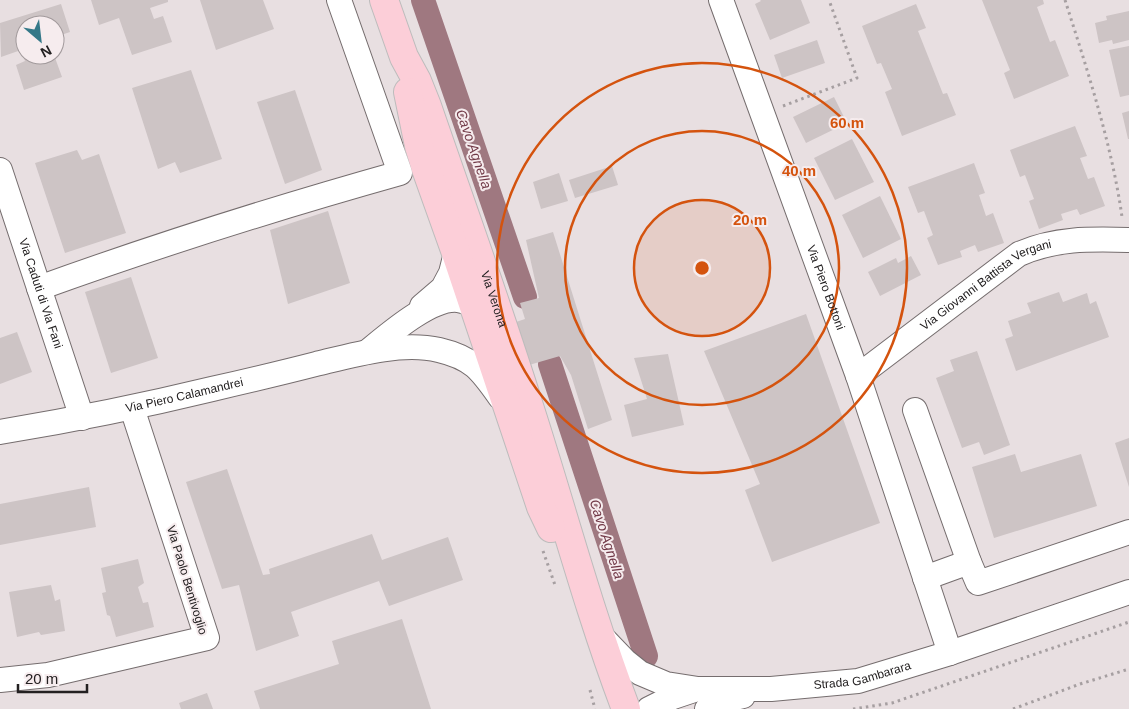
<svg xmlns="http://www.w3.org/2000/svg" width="1129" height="709" font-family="Arial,sans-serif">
	<rect width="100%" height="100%" fill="#e8dfe1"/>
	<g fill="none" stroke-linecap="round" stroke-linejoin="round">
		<g stroke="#9f7880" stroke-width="24">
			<path d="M423,0L525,297"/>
			<path d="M550,364L646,656"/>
		</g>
	</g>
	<g fill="#cdc4c5">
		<path d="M91,0H168V2L150,8L154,19L163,16L172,42L132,55L119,18L99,25Z"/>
		<path d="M200,0H263L274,29L216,50Z"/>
		<path d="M760,0H801L810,23L770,40L755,4L761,1Z"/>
		<path d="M982,0H1043L1044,4L1037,7L1050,42L1055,40L1069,76L1014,99L1004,73L1010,70Z"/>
		<path d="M61,4L70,32L55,37V25H25V55H54L62,77L24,90L16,65L25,61L21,50L1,57L0,23Z"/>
		<path d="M916,4L926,28L918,31L943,94L947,93L956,115L902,136L885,92L892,89L881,63L877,64L862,26Z"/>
		<path d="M1129,11V40L1113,44L1112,40L1099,43L1095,23L1107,20L1106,16Z"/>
		<path d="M817,40L825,63L782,78L774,55Z"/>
		<path d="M1129,46V95L1120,97L1109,50Z"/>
		<path d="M191,70L222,159L180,173L175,162L158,169L132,88Z"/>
		<path d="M295,90L322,170L285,184L257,102Z"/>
		<path d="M834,97L847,123L806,143L793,117Z"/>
		<path d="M1129,111V139H1128L1122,113Z"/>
		<path d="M1075,126L1087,156L1080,158L1088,179L1094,177L1105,206L1080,215L1077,209L1061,214L1063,220L1039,229L1029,201L1034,199L1025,175L1020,177L1010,150Z"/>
		<path d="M852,139L874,182L835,200L814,158Z"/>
		<path d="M77,150L82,160L99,154L126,233L65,253L35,163Z"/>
		<path d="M974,163L985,193L979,195L986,216L993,213L1004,243L978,252L975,245L960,251L962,257L938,265L927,238L933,235L924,211L918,213L908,187Z"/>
		<path d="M612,166L618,185L575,198L569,180Z"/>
		<path d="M559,173L568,201L541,209L533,182Z"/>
		<path d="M880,196L901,239L863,258L842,215Z"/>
		<path d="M328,211L350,283L288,304L270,230Z"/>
		<path d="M553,232L612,420L588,429L571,375L560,356L529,365L513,323L525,319L520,303L539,298L526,240Z"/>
		<path d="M911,256L921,275L880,296L868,272L896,258L898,263Z"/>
		<path d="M131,277L158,358L111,373L85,292Z"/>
		<path d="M1059,292L1063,302L1087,293L1090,304L1096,301L1109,337L1016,371L1005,339L1013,336L1008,321L1031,313L1027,303Z"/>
		<path d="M806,314L880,523L772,562L745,490L760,484L704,351Z"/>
		<path d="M17,332L32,372L0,384V338Z"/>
		<path d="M977,351L1010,445L984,455L979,442L962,448L936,378L954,371L950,360Z"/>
		<path d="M668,354L684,425L632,437L624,405L647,399L634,358Z"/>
		<path d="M1129,438V487L1115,443Z"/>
		<path d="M1015,454L1021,472L1081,454L1097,506L994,538L972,467Z"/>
		<path d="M227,469L263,575L270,574L269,569L372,534L382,560L448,537L463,580L389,606L379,581L291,612L299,636L256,651L239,585L222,589L186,482Z"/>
		<path d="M89,487L96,527L0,545V504Z"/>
		<path d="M138,559L144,583L138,587L143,603L148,602L154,627L116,637L110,616L107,615L102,593L106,592L101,568Z"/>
		<path d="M51,585L55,601L60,599L65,631L41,635L39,632L17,637L9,592Z"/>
		<path d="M402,619L431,709H260L254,691L339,664L332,641Z"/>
		<path d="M207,693L213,709H181L179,703Z"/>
	</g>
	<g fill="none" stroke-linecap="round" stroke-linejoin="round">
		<defs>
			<g id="street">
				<path id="s1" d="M721,0L858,376L950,653"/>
				<path id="s2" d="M0,170L82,418"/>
				<path d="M39,288C158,245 279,207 400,173L339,0"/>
				<path d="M422,306L443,288L451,273L456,253"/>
				<path d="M367,352C388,335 431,297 458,300C468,301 478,309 485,316"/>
				<path id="s3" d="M858,376L1019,254C1055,238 1090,239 1129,240"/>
				<path d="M915,410L969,562"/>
				<path id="s4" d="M0,432C72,420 142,406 212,389C247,381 281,373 316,364C353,355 401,341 439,350C473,358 481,370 500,397"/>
				<path d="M925,578L969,562L978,583L1129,532"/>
				<path id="s5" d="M601,636L625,661L640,673L666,684L698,689H771L858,681L950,653L1129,592"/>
				<path d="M0,680L48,675L207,638L132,408"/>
				<path d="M649,709L673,697L694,690"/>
				<path d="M707,709L731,699L743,696"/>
			</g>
			<g id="primary">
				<path id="s6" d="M384,0L404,57L417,81L427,106C461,205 497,304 528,403C561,505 588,609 626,709"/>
				<path d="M408,92L419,146L426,169L456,253L529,471L541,507L551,528"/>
			</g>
		</defs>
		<use href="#street" stroke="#756d6e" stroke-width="26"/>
		<use href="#primary" stroke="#bdbcbc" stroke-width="30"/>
		<g stroke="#a69fa1" stroke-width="3" stroke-dasharray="2.5 4" stroke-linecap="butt">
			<path d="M1065,0C1087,69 1112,145 1122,217"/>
			<path d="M783,106L857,78L829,0"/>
			<path d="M543,551L555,585"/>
			<path d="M590,690L595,709"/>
			<path d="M853,709L892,703L1129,622"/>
			<path d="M1013,709L1080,684L1129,669"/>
		</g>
		<use href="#street" stroke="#fff" stroke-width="24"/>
		<use href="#primary" stroke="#fcced8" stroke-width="28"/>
	</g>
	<circle cx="702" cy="268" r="68" fill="#d4530e" fill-opacity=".12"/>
	<g fill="none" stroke="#d4530e" stroke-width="2.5">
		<circle cx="702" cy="268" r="68"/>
		<circle cx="702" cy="268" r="137"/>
		<circle cx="702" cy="268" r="205"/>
	</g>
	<g text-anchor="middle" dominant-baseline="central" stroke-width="4" stroke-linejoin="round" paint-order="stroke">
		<g font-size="12" fill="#232021" stroke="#f6ecee">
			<text stroke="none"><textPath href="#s3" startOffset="158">Via Giovanni Battista Vergani</textPath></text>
			<text stroke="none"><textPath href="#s1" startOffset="306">Via Piero Bottoni</textPath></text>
			<text stroke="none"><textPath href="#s2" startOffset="130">Via Caduti di Via Fani</textPath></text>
			<text stroke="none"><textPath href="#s6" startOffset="319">Via Verona</textPath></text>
			<text stroke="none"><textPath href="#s4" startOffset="188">Via Piero Calamandrei</textPath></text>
			<text transform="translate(187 580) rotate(73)">Via Paolo Bentivoglio</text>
			<text stroke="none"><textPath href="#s5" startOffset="280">Strada Gambarara</textPath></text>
		</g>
		<g font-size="14" font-style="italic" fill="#713947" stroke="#f6ecee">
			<text transform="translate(474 149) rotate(71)">Cavo Agnella</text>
			<text transform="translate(607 539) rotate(72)">Cavo Agnella</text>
		</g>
	</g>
	<circle cx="702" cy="268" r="8" fill="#d4530e" stroke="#f6ecee" stroke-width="2.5"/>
	<g font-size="15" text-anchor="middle" font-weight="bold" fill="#d4530e" stroke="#f6ecee" stroke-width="4" stroke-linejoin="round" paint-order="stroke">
		<text x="847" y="128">60 m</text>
		<text x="799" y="176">40 m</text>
		<text x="750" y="225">20 m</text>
	</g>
	<g transform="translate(40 40) rotate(152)"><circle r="24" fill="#f6ecee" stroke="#a29a9c"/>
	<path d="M0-4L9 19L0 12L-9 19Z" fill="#347888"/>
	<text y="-8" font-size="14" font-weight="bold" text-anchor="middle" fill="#232021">N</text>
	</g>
	<path d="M18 684v8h69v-8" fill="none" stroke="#232021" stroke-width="2.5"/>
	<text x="25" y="684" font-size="15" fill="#232021" stroke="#f6ecee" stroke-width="4" paint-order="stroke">20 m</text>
</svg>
